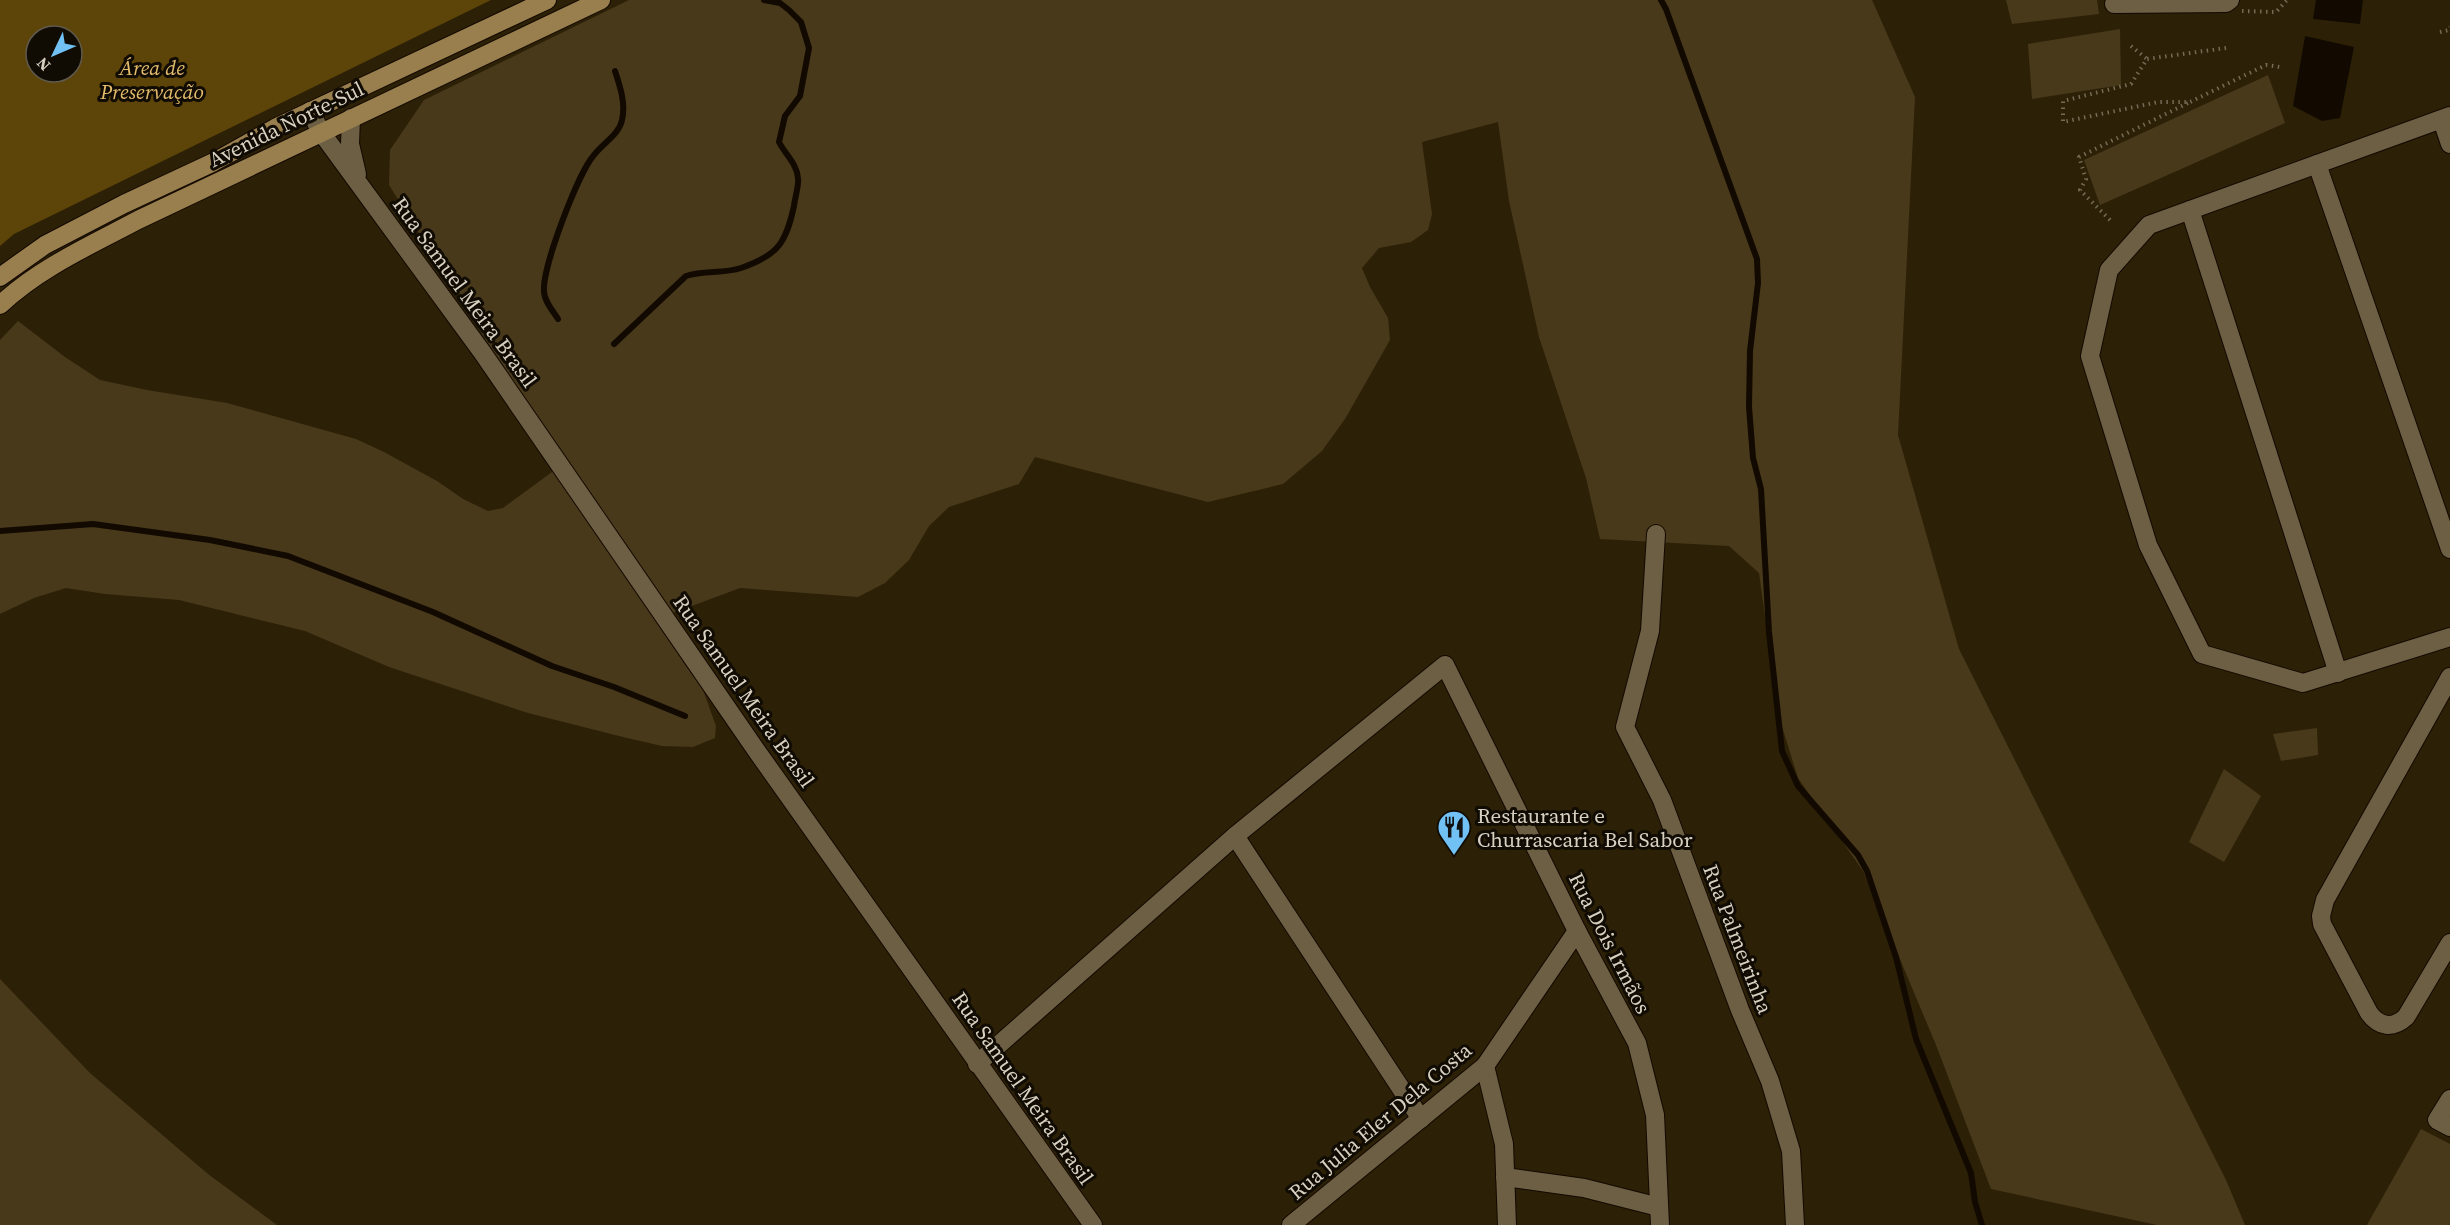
<svg xmlns="http://www.w3.org/2000/svg" width="2450" height="1225" font-family="'Source Serif 4',serif">
	<rect width="100%" height="100%" fill="#2c2006"/>
	<g fill="#48391b">
		<path d="M629,0H1872L1915,97L1898,435L1959,649L2226,1180L2245,1225H2157L1991,1189L1936,1045L1863,871L1798,778L1779,717L1759,573L1729,546L1600,539L1586,478L1539,337L1509,201L1498,122L1422,142L1432,214L1428,230L1411,242L1379,248L1362,268L1370,287L1388,318L1390,340L1345,419L1322,451L1283,484L1208,502L1035,457L1019,484L949,507L929,526L909,560L885,583L858,597L740,588L665,616L683,662L702,687L716,726L715,738L693,747L662,746L623,737L528,713L389,667L305,631L179,600L105,594L66,588L34,598L0,614V340L18,321L65,357L100,380L147,390L227,403L356,439L384,452L437,481L463,499L488,511L503,508L563,464L389,185L390,150L424,100Z"/>
		<path d="M2006,0H2097L2099,14L2012,24Z"/>
		<path d="M2120,29L2121,85L2032,99L2028,44Z"/>
		<path d="M2268,75L2285,123L2100,205L2084,160Z"/>
		<path d="M2317,728L2318,755L2281,761L2273,734Z"/>
		<path d="M2224,769L2261,796L2224,862L2189,842Z"/>
		<path d="M0,979L90,1073L208,1174L277,1225H0Z"/>
		<path d="M2421,1129L2450,1144V1225H2367Z"/>
	</g>
	<path fill="#5d4409" fill-rule="evenodd" d="M0,0H491L14,234L0,246ZM36,36H72V72H36Z"/>
	<g fill="#120a00">
		<path d="M2316,0H2363L2360,24L2313,19Z"/>
		<path d="M2305,36L2354,47L2340,118L2322,121L2293,106Z"/>
	</g>
	<g fill="none" stroke-linecap="round" stroke-linejoin="round">
		<g stroke="#120a00" stroke-width="6">
			<path d="M1661,0L1666,9L1757,259L1758,283L1750,351L1749,407L1753,458L1761,489L1769,632L1782,751L1798,786L1858,855L1867,871L1896,957L1916,1039L1971,1173L1975,1202L1982,1225"/>
			<path d="M558,319C553,311 544,301 544,291C542,268 578,173 594,155C603,143 619,135 622,120C626,104 620,86 615,71"/>
			<path d="M614,344L686,276C704,270 723,274 741,268C779,255 786,242 794,206C795,197 799,186 798,178C797,164 785,154 779,142L785,116L800,96L809,48L801,22L789,10L780,3L764,0"/>
			<path d="M0,531L93,524L210,540L288,556L433,612L552,666L614,687L685,716"/>
		</g>
		<defs>
			<g id="minor">
				<path d="M2114,4L2226,3L2230,0"/>
				<path d="M310,111L321,132L482,352L756,750L1093,1225"/>
				<path d="M2450,116L2149,225L2109,270L2090,356L2148,545L2202,654L2303,683L2450,637"/>
				<path d="M351,118L350,144L357,174"/>
				<path d="M2442,120L2450,144"/>
				<path d="M2317,164L2450,549"/>
				<path d="M2190,210L2338,673"/>
				<path d="M1656,534L1650,631L1625,727L1662,800L1740,1010L1770,1081L1791,1151L1795,1225"/>
				<path d="M2450,677L2325,900L2321,916L2322,924L2369,1013C2379,1027 2393,1029 2406,1017L2450,943"/>
				<path d="M1235,836L1421,1119"/>
				<path d="M977,1064L1235,836L1445,665L1577,931L1637,1043L1655,1115L1660,1225"/>
				<path d="M1485,1066L1504,1144L1507,1225"/>
				<path d="M2450,1099L2437,1120L2450,1127"/>
				<path d="M1505,1177L1584,1188L1659,1207"/>
				<path d="M1291,1225L1485,1066L1577,931"/>
			</g>
			<g id="major">
				<path d="M0,277L45,245L124,204L214,162L275,128L547,0"/>
				<path d="M0,305C39,268 91,245 138,220L601,0"/>
			</g>
		</defs>
		<use href="#minor" stroke="#140900" stroke-width="20"/>
		<use href="#major" stroke="#140900" stroke-width="20"/>
		<g stroke="#746a55" stroke-width="4" stroke-dasharray="1.5 4.5" stroke-linecap="butt">
			<path d="M2242,11L2276,12L2287,0"/>
			<path d="M2440,32L2449,30L2450,27"/>
			<path d="M2131,46L2147,59"/>
			<path d="M2226,48L2147,59L2131,84L2063,101V122L2158,102H2190L2266,65L2280,67"/>
			<path d="M2110,220L2080,190L2086,179L2079,157L2188,103"/>
		</g>
		<use href="#minor" stroke="#6d5f44" stroke-width="18"/>
		<use href="#major" stroke="#987f4d" stroke-width="18"/>
	</g>
	<defs>
		<symbol id="restaurant-pin" viewBox="-11 -11 22 30"><path d="M0 17L-7.5 6A9.5 9.5 0 1 1 7.5 6Z" fill="#72c1f5" stroke="#100b03"/><path d="M-5-6h1v4h1v-4h1v4h1v-4h1v5L-1.5 .5V6h-2V.5L-5-1ZM5-6V6H3V1.5H1.5Q1.5-4 5-6Z" fill="#111"/></symbol>
	</defs>
	<g fill-rule="evenodd">
		<use href="#restaurant-pin" x="1435" y="808" width="38" height="52"/>
	</g>
	<g text-anchor="middle" dominant-baseline="central" stroke-width="6" stroke-linejoin="round" paint-order="stroke">
		<g font-size="21" font-style="italic" fill="#e3bc6c" stroke="#100b03">
			<text x="152" y="67">Área de<tspan x="152" dy="24">Preservação</tspan></text>
		</g>
		<g font-size="21" fill="#d8d1c2" stroke="#100b03">
			<text transform="translate(286 124) rotate(-26)">Avenida Norte-Sul</text>
			<text transform="translate(465 292) rotate(54)">Rua Samuel Meira Brasil</text>
			<text transform="translate(744 691) rotate(55)">Rua Samuel Meira Brasil</text>
			<text transform="translate(1738 939) rotate(69)">Rua Palmeirinha</text>
			<text transform="translate(1610 943) rotate(63)">Rua Dois Irmãos</text>
			<text transform="translate(1023 1088) rotate(55)">Rua Samuel Meira Brasil</text>
			<text transform="translate(1380 1121) rotate(-40)">Rua Julia Eler Dela Costa</text>
		</g>
		<g font-size="21" fill="#d8d1c2" stroke="#100b03" text-anchor="start">
			<text x="1477" y="815">Restaurante e<tspan x="1477" dy="24">Churrascaria Bel Sabor</tspan></text>
		</g>
	</g>
	<g transform="translate(54 54) rotate(226)"><circle r="28" fill="#100b03" stroke="#605a4f" stroke-width="1.5"/>
	<path d="M0-4.5L10 22L0 15L-10 22Z" fill="#72c1f5"/>
	<text y="-9" font-size="16" font-weight="bold" text-anchor="middle" fill="#d8d1c2">N</text>
	</g>
</svg>
